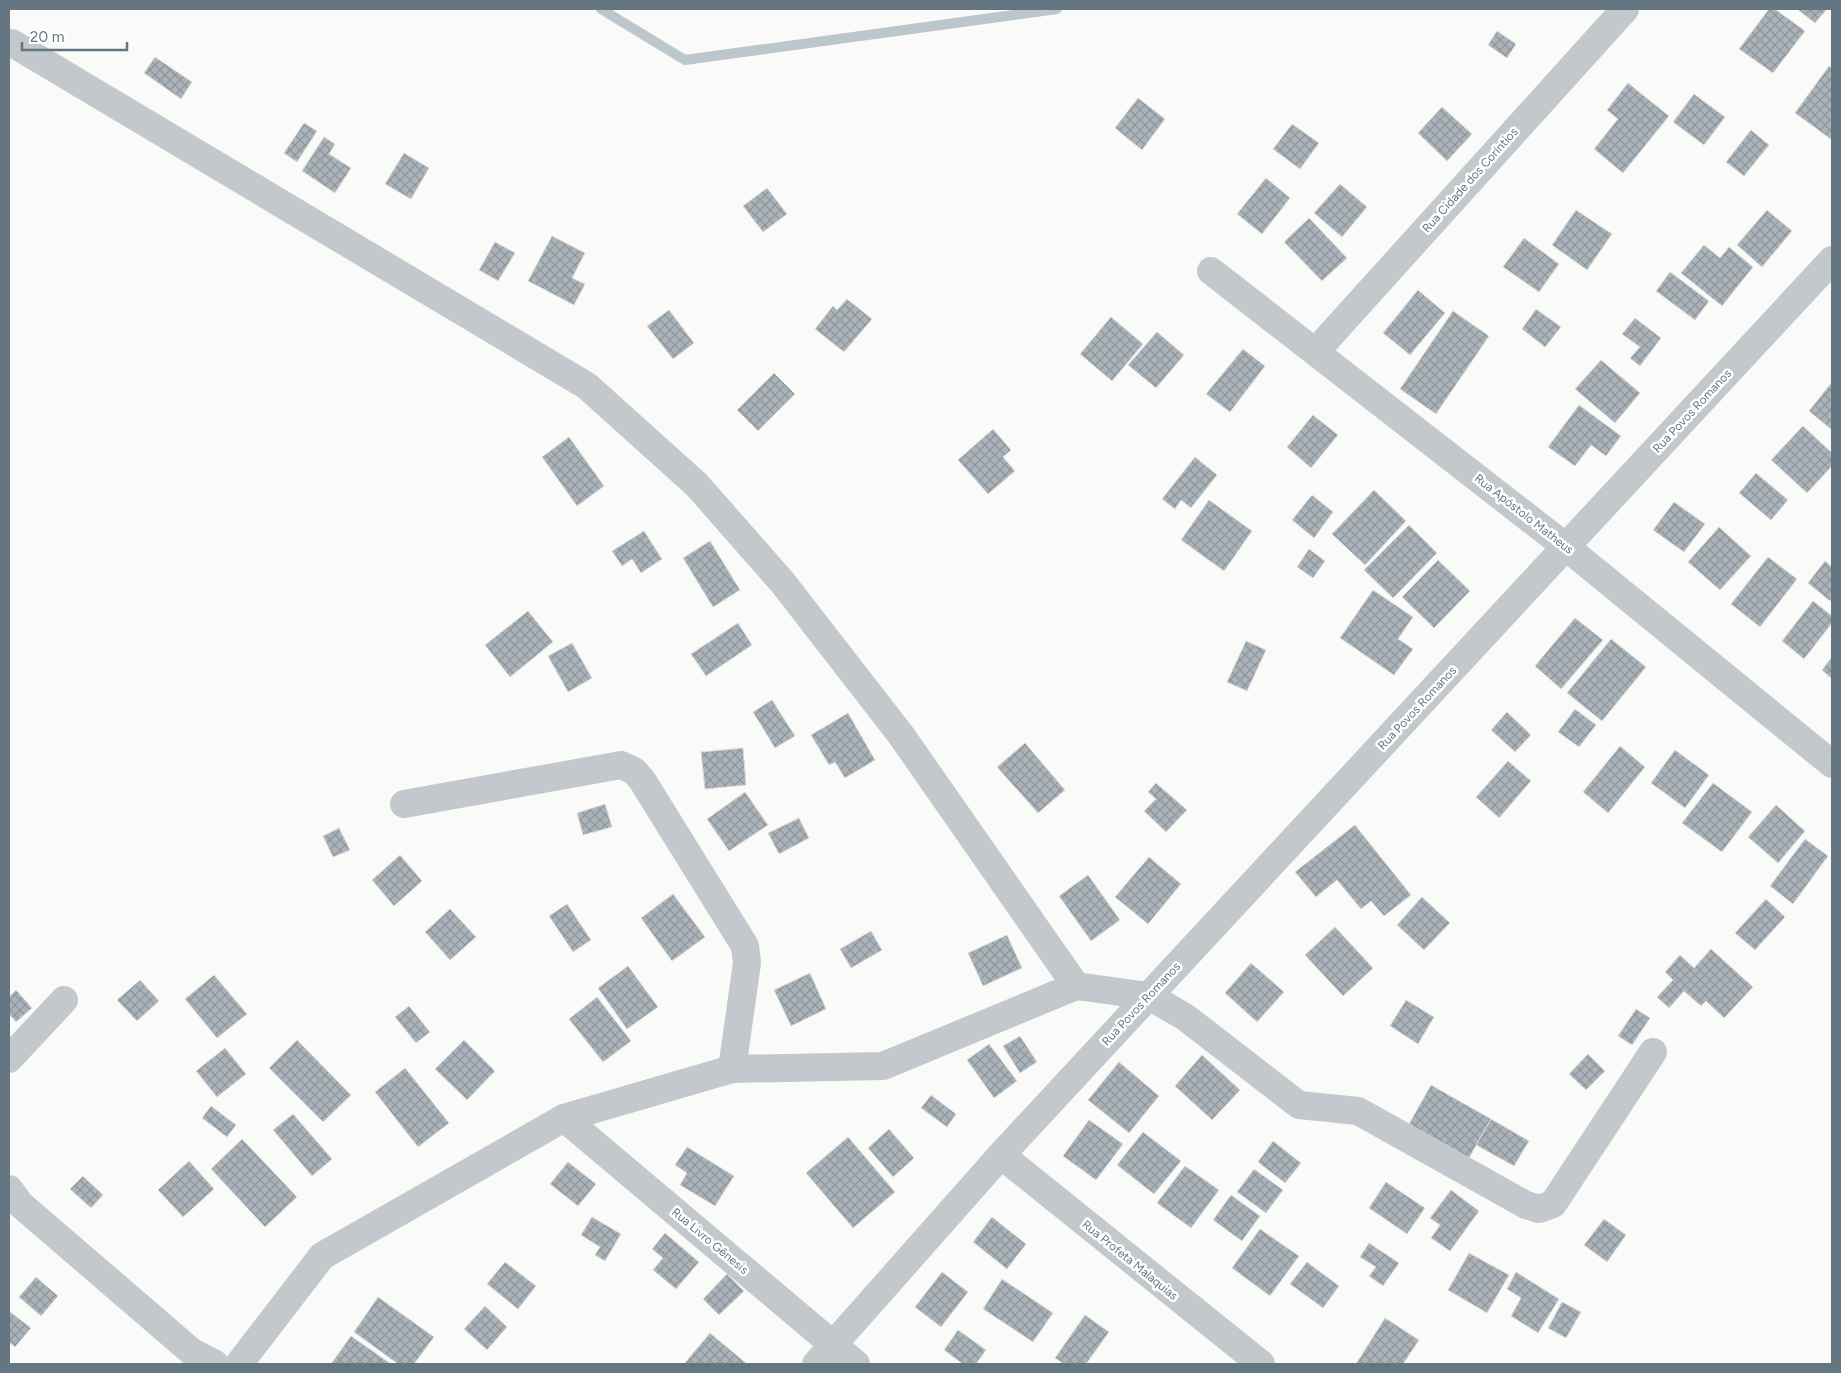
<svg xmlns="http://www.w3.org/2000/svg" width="1841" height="1373" font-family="Figtree,sans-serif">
	<defs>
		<pattern id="building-cross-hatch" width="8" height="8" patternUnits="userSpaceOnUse" patternTransform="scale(1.25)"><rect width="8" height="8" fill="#aab3b9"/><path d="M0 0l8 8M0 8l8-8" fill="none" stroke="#8e969c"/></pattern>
	</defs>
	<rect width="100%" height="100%" fill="#fafaf8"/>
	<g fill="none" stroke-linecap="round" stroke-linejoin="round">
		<path stroke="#bbc7cb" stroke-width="10" d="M601,9L685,60L1057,9"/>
	</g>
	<g fill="url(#building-cross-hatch)" stroke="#dcdcda">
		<path d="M1769,9H1775L1805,31L1773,73L1739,49Z"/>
		<path d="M1797,9H1827L1815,23Z"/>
		<path d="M1497,31L1516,44L1507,58L1488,45Z"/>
		<path d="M155,57L192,82L181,99L144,73Z"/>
		<path d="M1829,66L1832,68V140L1795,113Z"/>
		<path d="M1628,83L1669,116L1623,173L1594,149L1618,119L1607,110Z"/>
		<path d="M1694,94L1725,117L1704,145L1673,122Z"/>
		<path d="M1138,98L1165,119L1142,150L1115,128Z"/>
		<path d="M1442,107L1472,134L1447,161L1418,133Z"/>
		<path d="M304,123L317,131L297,162L284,153Z"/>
		<path d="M1292,124L1319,143L1300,169L1273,149Z"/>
		<path d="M1751,130L1769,145L1744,176L1726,162Z"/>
		<path d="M324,137L335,144L329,154L351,168L335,193L302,171Z"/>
		<path d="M404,153L429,168L411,199L385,184Z"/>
		<path d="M1266,178L1290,198L1262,234L1237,214Z"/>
		<path d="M1340,184L1367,207L1342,237L1314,213Z"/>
		<path d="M767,188L787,214L763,232L743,206Z"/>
		<path d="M1576,210L1612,234L1587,270L1552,245Z"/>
		<path d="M1767,210L1792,231L1762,267L1737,245Z"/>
		<path d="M1309,218L1347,258L1322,281L1284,242Z"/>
		<path d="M552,236L585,253L572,278L585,284L574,305L528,281Z"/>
		<path d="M1524,238L1559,264L1539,292L1503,267Z"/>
		<path d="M495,242L515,253L498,281L479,270Z"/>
		<path d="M1704,245L1720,258L1729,247L1753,267L1722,306L1681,273Z"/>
		<path d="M1670,272L1709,301L1695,320L1656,291Z"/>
		<path d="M1418,290L1445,313L1410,355L1383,333Z"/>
		<path d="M847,299L872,319L844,352L815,329L833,306L837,310Z"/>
		<path d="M1536,309L1561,327L1545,347L1522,329Z"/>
		<path d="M669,310L694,343L673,359L647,326Z"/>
		<path d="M1453,311L1489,336L1436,414L1400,389Z"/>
		<path d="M1111,317L1143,344L1112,381L1080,354Z"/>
		<path d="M1635,318L1661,338L1640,366L1630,358L1640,347L1622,334Z"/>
		<path d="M1157,332L1184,355L1156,388L1128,365Z"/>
		<path d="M1243,349L1265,366L1230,412L1206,394Z"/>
		<path d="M1601,360L1640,393L1615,423L1575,389Z"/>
		<path d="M774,373L795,394L758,431L737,410Z"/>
		<path d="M1832,382V430L1809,411Z"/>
		<path d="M1579,405L1621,436L1606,456L1591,445L1575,466L1548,447Z"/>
		<path d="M1313,415L1338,435L1311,468L1287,447Z"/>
		<path d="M1803,426L1832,453V466L1807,493L1771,460Z"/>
		<path d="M993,429L1011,450L1003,457L1015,471L988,494L958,460Z"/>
		<path d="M569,437L604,486L577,506L542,457Z"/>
		<path d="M1195,457L1217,475L1191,508L1181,500L1175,509L1162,499Z"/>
		<path d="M1756,473L1788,500L1771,520L1739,493Z"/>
		<path d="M1374,490L1406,521L1365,565L1332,534Z"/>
		<path d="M1312,495L1333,512L1314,538L1292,520Z"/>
		<path d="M1209,500L1252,531L1224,571L1181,540Z"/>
		<path d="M1674,502L1705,524L1684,552L1653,530Z"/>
		<path d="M1409,525L1437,553L1393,598L1364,570Z"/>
		<path d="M1719,527L1751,556L1720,590L1688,562Z"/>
		<path d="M644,531L662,559L641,573L632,559L622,566L612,551Z"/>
		<path d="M710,541L740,590L713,607L683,558Z"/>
		<path d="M1309,549L1325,561L1313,578L1297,567Z"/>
		<path d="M1768,557L1797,579L1760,627L1731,604Z"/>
		<path d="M1438,560L1470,591L1434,628L1402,597Z"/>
		<path d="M1825,561L1832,567V598L1830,601L1808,583Z"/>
		<path d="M1373,590L1413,617L1398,639L1413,649L1394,675L1340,638Z"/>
		<path d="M1813,601L1832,616V623L1804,659L1782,641Z"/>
		<path d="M528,611L553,642L510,677L485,645Z"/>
		<path d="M1575,618L1603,640L1561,689L1535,666Z"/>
		<path d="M738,623L752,645L706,676L691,654Z"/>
		<path d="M1611,639L1646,667L1602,721L1567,693Z"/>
		<path d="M1246,641L1266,650L1247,691L1227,682Z"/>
		<path d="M572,643L592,678L568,692L548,656Z"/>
		<path d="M1832,657V679L1822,670Z"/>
		<path d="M772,700L795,736L775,748L753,712Z"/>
		<path d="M1575,709L1596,725L1579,747L1558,732Z"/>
		<path d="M1507,712L1531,735L1515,752L1491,730Z"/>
		<path d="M848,713L875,760L845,778L835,762L829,765L811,735Z"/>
		<path d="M1025,743L1065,790L1038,813L997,767Z"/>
		<path d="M1620,746L1645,767L1608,813L1583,792Z"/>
		<path d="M743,748L746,785L705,789L701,752Z"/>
		<path d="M1675,750L1709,775L1685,808L1651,783Z"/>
		<path d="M1508,761L1531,781L1499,818L1476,797Z"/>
		<path d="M1156,783L1187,810L1166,832L1144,811L1156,799L1148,792Z"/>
		<path d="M1713,783L1752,812L1722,852L1682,823Z"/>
		<path d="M745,792L768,825L729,851L707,819Z"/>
		<path d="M605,804L612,827L583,835L577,813Z"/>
		<path d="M1776,805L1805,831L1778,863L1748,837Z"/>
		<path d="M799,818L809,838L779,854L768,833Z"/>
		<path d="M1355,825L1411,895L1384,916L1371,901L1361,909L1337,880L1316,897L1295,872Z"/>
		<path d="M339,828L350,850L333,857L323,836Z"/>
		<path d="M1805,839L1828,856L1793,904L1770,886Z"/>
		<path d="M400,855L422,881L394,906L372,880Z"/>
		<path d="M1149,857L1181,884L1148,924L1115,897Z"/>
		<path d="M1088,875L1120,920L1091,941L1059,896Z"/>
		<path d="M673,894L705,937L672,961L641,918Z"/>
		<path d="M1422,897L1450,923L1424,950L1397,925Z"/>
		<path d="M1766,899L1785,917L1755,950L1735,933Z"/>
		<path d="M567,904L591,940L573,952L549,916Z"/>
		<path d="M450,909L476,937L450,960L425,932Z"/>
		<path d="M1335,927L1373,968L1343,996L1305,955Z"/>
		<path d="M871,931L882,950L851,968L840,949Z"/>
		<path d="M1007,935L1022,968L983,986L968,953Z"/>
		<path d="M1711,949L1753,987L1724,1018L1706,1001L1701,1006L1684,991L1669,1008L1657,997L1673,980L1665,972L1680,955L1694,968Z"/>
		<path d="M1251,963L1284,992L1257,1022L1225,993Z"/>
		<path d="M628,966L658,1007L627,1029L598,988Z"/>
		<path d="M810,973L826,1009L791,1026L774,990Z"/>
		<path d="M214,975L247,1014L217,1038L185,999Z"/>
		<path d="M140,980L159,1001L137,1021L117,1000Z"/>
		<path d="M16,990L32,1008L16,1022L9,1014V997Z"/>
		<path d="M597,997L631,1041L603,1062L569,1019Z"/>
		<path d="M1406,1000L1434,1017L1418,1044L1390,1026Z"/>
		<path d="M409,1006L430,1032L416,1043L395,1017Z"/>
		<path d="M1636,1009L1650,1018L1632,1045L1618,1036Z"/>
		<path d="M1020,1036L1037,1062L1020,1073L1003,1046Z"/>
		<path d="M297,1040L351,1095L323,1122L269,1068Z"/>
		<path d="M464,1040L495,1071L467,1100L435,1069Z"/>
		<path d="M989,1044L1017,1081L994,1098L967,1060Z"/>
		<path d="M225,1048L246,1074L217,1097L196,1071Z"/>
		<path d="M1588,1054L1605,1071L1586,1090L1569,1074Z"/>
		<path d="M1202,1055L1240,1090L1212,1120L1175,1086Z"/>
		<path d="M1119,1062L1159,1096L1129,1133L1088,1100Z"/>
		<path d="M405,1068L449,1123L418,1147L375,1092Z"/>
		<path d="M1431,1085L1491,1119L1469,1158L1409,1124Z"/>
		<path d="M931,1095L956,1114L947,1127L921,1108Z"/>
		<path d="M211,1106L236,1125L227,1137L202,1118Z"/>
		<path d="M293,1114L332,1159L312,1176L273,1130Z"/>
		<path d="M1491,1119L1529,1141L1514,1166L1476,1145Z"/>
		<path d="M1089,1120L1123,1144L1096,1180L1063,1156Z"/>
		<path d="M889,1129L914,1158L893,1177L868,1148Z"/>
		<path d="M1143,1132L1181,1161L1154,1194L1117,1165Z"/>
		<path d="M848,1137L895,1192L853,1228L806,1173Z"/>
		<path d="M242,1139L297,1197L265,1227L211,1169Z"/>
		<path d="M1273,1141L1301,1163L1285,1183L1258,1162Z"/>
		<path d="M687,1147L734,1176L715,1206L680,1185L687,1173L675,1165Z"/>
		<path d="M189,1161L214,1189L183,1217L158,1190Z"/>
		<path d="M568,1162L596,1184L578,1206L550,1184Z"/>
		<path d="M1185,1166L1219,1190L1191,1228L1157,1203Z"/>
		<path d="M1254,1169L1283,1190L1266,1213L1237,1192Z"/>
		<path d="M83,1176L103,1195L91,1208L70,1189Z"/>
		<path d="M1386,1182L1425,1208L1407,1234L1369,1208Z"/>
		<path d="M1451,1190L1479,1211L1450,1251L1431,1238L1440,1225L1430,1218Z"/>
		<path d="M1231,1195L1260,1216L1242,1241L1213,1220Z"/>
		<path d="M592,1217L621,1234L605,1261L595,1255L600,1247L581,1235Z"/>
		<path d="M992,1217L1026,1244L1007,1269L973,1242Z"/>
		<path d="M1604,1219L1626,1235L1607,1262L1584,1245Z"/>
		<path d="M1260,1229L1299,1256L1270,1296L1232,1268Z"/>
		<path d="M665,1233L699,1262L676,1289L653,1270L663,1258L652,1249Z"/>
		<path d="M1369,1243L1399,1263L1383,1286L1369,1276L1376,1267L1360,1257Z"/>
		<path d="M1469,1253L1509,1275L1487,1313L1448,1290Z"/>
		<path d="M505,1262L536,1286L518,1309L487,1284Z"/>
		<path d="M1307,1262L1339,1286L1323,1308L1290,1284Z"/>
		<path d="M942,1272L968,1292L941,1327L915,1307Z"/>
		<path d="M1516,1272L1559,1299L1538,1333L1511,1316L1521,1298L1507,1289Z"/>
		<path d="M727,1274L744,1291L719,1315L703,1299Z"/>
		<path d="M36,1277L58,1296L41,1316L19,1297Z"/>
		<path d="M1002,1279L1053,1313L1033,1342L983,1309Z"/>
		<path d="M378,1297L434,1337L414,1364H398L354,1332Z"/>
		<path d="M1562,1302L1581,1312L1566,1338L1548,1328Z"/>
		<path d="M485,1306L507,1327L487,1350L464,1329Z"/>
		<path d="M9,1311L31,1328L15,1347L9,1342Z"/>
		<path d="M1085,1315L1109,1332L1086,1364H1064L1055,1358Z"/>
		<path d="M1385,1318L1419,1340L1403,1364H1356Z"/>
		<path d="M958,1330L986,1350L976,1364H963L944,1350Z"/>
		<path d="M710,1333L747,1364H684Z"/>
		<path d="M351,1336L391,1364H331Z"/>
	</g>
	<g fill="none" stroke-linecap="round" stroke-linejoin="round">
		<g stroke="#c3c8cc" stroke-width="28">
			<path d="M12,43L587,386L697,485L783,583L901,735L1076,986"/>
			<path d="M1211,271L1566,547L1832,764"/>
			<path d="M1316,351L1625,9"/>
			<path d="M404,804L621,765L634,771L642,780L745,946L747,963L732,1069"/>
			<path d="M9,1059L64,1000"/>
			<path d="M564,1118L856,1364"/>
			<path d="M1001,1155L1261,1364"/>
			<path d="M9,1189L20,1204L192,1352L215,1364"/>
			<path d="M239,1364L322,1256L564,1118L732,1069L883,1066L1076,986L1149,996L1185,1017L1299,1105L1358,1111L1526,1205L1539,1209L1553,1204L1653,1052"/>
			<path d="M816,1364L1001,1155L1832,260"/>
		</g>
	</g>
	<g text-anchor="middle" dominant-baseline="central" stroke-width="5" stroke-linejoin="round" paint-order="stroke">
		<g font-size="12" fill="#657683" stroke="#fff">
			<text transform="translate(1470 180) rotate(-48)">Rua Cidade dos Coríntios</text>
			<text transform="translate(1692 411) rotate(-47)">Rua Povos Romanos</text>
			<text transform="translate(1524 514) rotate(38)">Rua Apóstolo Matheus</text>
			<text transform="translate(1417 708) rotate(-47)">Rua Povos Romanos</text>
			<text transform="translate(1141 1004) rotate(-47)">Rua Povos Romanos</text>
			<text transform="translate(710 1241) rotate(40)">Rua Livro Gênesis</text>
			<text transform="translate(1130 1260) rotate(39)">Rua Profeta Malaquias</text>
		</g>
	</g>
	<rect width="1841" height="1373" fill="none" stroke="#657683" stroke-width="20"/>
	<path d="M22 42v8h105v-8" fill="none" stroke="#657683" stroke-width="2.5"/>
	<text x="30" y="42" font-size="15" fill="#657683" stroke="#ffffff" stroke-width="4" paint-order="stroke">20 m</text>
</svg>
